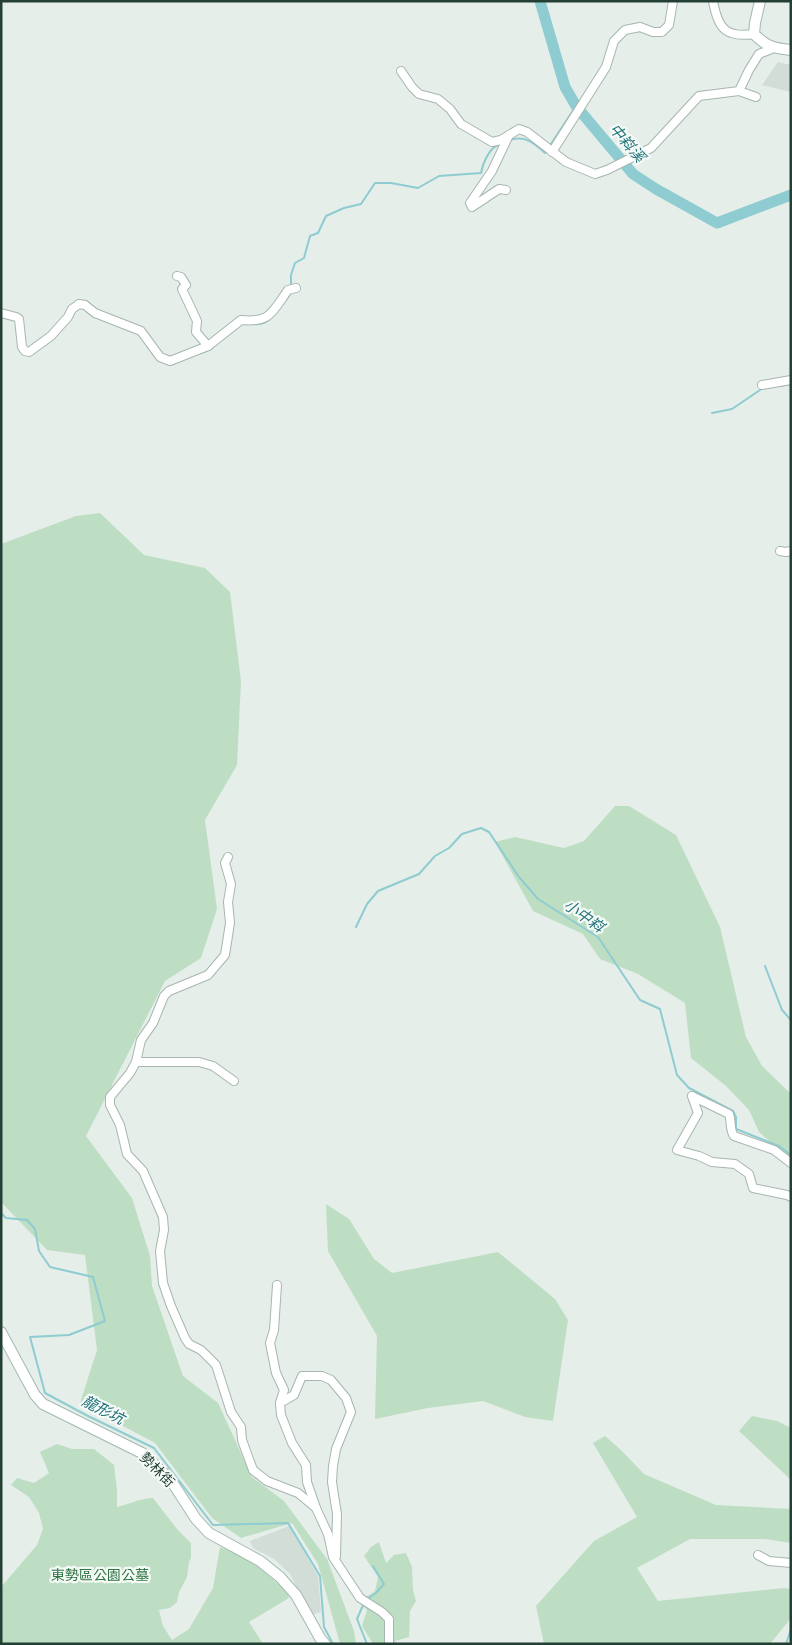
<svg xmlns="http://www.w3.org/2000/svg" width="792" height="1645" font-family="'Nunito Sans','Noto Sans TC',sans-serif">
	<rect width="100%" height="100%" fill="#e5eee9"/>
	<g fill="#d3ddd8">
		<path d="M778,62L791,65V92L762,85Z"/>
		<path d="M289,1526L318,1576L321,1612L311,1615L290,1574L274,1559L253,1548L250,1541Z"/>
	</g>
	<g fill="#bedec4">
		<path d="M100,513L144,555L205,568L230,592L241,681L237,765L205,820L217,909L201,958L165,981L86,1136L132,1198L150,1256L152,1286L183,1376L218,1403L252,1477L284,1501L327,1559L354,1631L356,1644H340L318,1564L292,1523L241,1538L212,1518L155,1443L80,1403L97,1350L85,1255L47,1250L1,1202V544L76,516Z"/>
		<path d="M615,806H629L676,835L720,927L746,1037L762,1066L791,1094V1160L759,1132L749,1110L726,1086L691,1058L685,1003L638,974L600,959L583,934L533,911L495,842L515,837L564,848L584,841Z"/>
		<path d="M326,1204L349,1219L374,1259L392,1273L498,1252L555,1299L568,1320L553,1421L525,1417L483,1401L428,1408L375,1419L377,1336L328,1251Z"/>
		<path d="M752,1416L777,1421L791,1428V1480L739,1431Z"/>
		<path d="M605,1436L621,1450L644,1474L716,1505L791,1509V1543L765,1539H690L637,1568L658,1601L784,1588L791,1589V1618L770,1644H544L536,1606L594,1541L637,1517L593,1443Z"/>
		<path d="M57,1444L72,1449H94L114,1465L117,1490V1507C131,1504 137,1499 153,1498L177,1529L191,1543V1558L189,1562L187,1577L179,1592L177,1602L170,1608L159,1610L163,1626L172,1640L189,1629L213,1588L220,1547L249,1558L287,1592L289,1598L249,1622L263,1644H1V1587L37,1545L43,1529L39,1513L29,1497L11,1485L17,1478L34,1483L49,1473L40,1452Z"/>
		<path d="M379,1542L386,1563L394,1555L406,1553L412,1567L413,1590L416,1601L410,1611L409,1637L395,1641L396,1644H373L362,1626L367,1610L359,1602L375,1591L378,1577L364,1556L371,1547Z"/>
	</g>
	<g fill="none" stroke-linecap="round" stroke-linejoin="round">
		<g stroke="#8eccd1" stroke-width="2">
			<path d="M510,140C525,135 534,143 545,153L546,151"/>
			<path d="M549,147L576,106"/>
			<path d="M291,286V275L295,263L304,258L310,236L318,233L326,216L344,208L361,204L375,183H391L418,188L439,176L481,173C483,162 490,147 500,144"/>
			<path d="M285,301L291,293"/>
			<path d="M253,324C261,325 267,323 273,316"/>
			<path d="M201,353L211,349L216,344"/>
			<path d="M780,386L791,384"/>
			<path d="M712,413L732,409L763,388"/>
			<path d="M356,927L367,904L378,891L419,874L435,856L449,848L462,834L481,828L489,832L519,877L538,899L598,937L640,1000L660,1009L677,1075L689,1088L733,1111L736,1117V1129L779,1146L791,1155"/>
			<path d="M765,966L782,1010L791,1020"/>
			<path d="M1,1213L6,1218L27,1220L35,1229L39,1251L50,1267L93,1277L105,1321L69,1335L30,1337L45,1393L86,1415L154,1448L213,1525L288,1523L320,1576L324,1627L333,1644"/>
			<path d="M367,1599L375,1594L384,1584L373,1566"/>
			<path d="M364,1603L357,1619L367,1644"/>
			<path d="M786,1644L791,1629"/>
		</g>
		<path stroke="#8eccd1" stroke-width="11" d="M540,1L565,87L576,106L633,174L656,189L717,223L791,195"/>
		<defs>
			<g id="street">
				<path d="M713,1C718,29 726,38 754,34"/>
				<path d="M401,71L412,87L419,94L438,99L450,109L461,124L492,142L501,140L519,129L527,132L566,162L595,174L607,170L651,148L699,96L739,91L749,70L759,54L774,48"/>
				<path d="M739,91L756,97"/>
				<path d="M552,152L606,67L614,41L625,30L640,27L653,32H662L669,25L673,1"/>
				<path d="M506,190L499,189L472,207L470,203L492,171L509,135"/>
				<path d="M177,276L181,277L186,285L182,289L197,321L196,332L208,346"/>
				<path d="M1,313L16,317L19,319L22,347L25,351L29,352L51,336L68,317L72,309L79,304L85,305L95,313L141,331L160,357L170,361L208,346L241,320C271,323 272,312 288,290L296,288"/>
				<path d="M762,385L791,380"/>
				<path d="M780,551L786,552L791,551"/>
				<path d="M228,857L225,863L231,884L228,902L230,923L225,955L208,975L169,991L164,996L153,1023L141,1040L136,1062L130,1073L110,1097V1105L120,1125L127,1154L143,1171L163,1217L164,1230L160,1251L163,1283L171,1306L185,1338L189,1344L201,1350L216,1365L231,1412L241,1427L242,1440L253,1470L267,1481L298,1493L316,1508"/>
				<path d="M136,1062H199L213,1066L234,1081"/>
				<path d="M692,1096L698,1113L677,1150L699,1156L712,1162L735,1164L749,1174L753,1188L787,1195L791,1197"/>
				<path d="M692,1096L729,1114C732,1122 729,1129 734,1136L774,1150L791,1163"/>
				<path d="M277,1285L274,1330L270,1343L276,1373L284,1390L280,1403L281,1415L292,1443L306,1465L307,1482L316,1508L328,1534L333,1557L360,1598L382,1612L389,1619V1644"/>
				<path d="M280,1403L294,1395L302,1376H322L331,1380L346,1398L351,1412L336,1449L333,1466L332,1482L337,1514L336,1556"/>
				<path d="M758,1555L769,1561L791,1563"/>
			</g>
			<g id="secondary">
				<path d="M760,1L755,23L754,34C767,47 773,48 791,50"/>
				<path d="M1,1332L35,1395L43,1404L142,1453L170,1479L196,1519L209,1533L260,1561L280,1577L296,1595L320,1638L325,1644"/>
			</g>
		</defs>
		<use href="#street" stroke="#a7b6af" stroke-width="10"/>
		<use href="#secondary" stroke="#a3b9b0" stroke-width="12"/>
		<use href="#street" stroke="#fff" stroke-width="8"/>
		<use href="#secondary" stroke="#fff" stroke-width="10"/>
	</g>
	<g text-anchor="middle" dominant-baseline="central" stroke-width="4.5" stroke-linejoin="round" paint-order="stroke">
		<g font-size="14" fill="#243f35" stroke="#f5faf7">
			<text transform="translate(157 1470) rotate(45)">勢林街</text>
		</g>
		<g font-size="14" fill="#2f7544" stroke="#f5faf7">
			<text x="100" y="1575">東勢區公園公墓</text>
		</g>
		<g font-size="15" font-style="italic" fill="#1f737a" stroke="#f5faf7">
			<text transform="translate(627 143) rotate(49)">中嵙溪</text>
			<text transform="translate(584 916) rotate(35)">小中嵙</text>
			<text transform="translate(103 1410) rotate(27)">龍形坑</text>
		</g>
	</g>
	<rect width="792" height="1645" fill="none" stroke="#243f35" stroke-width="5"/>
</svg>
